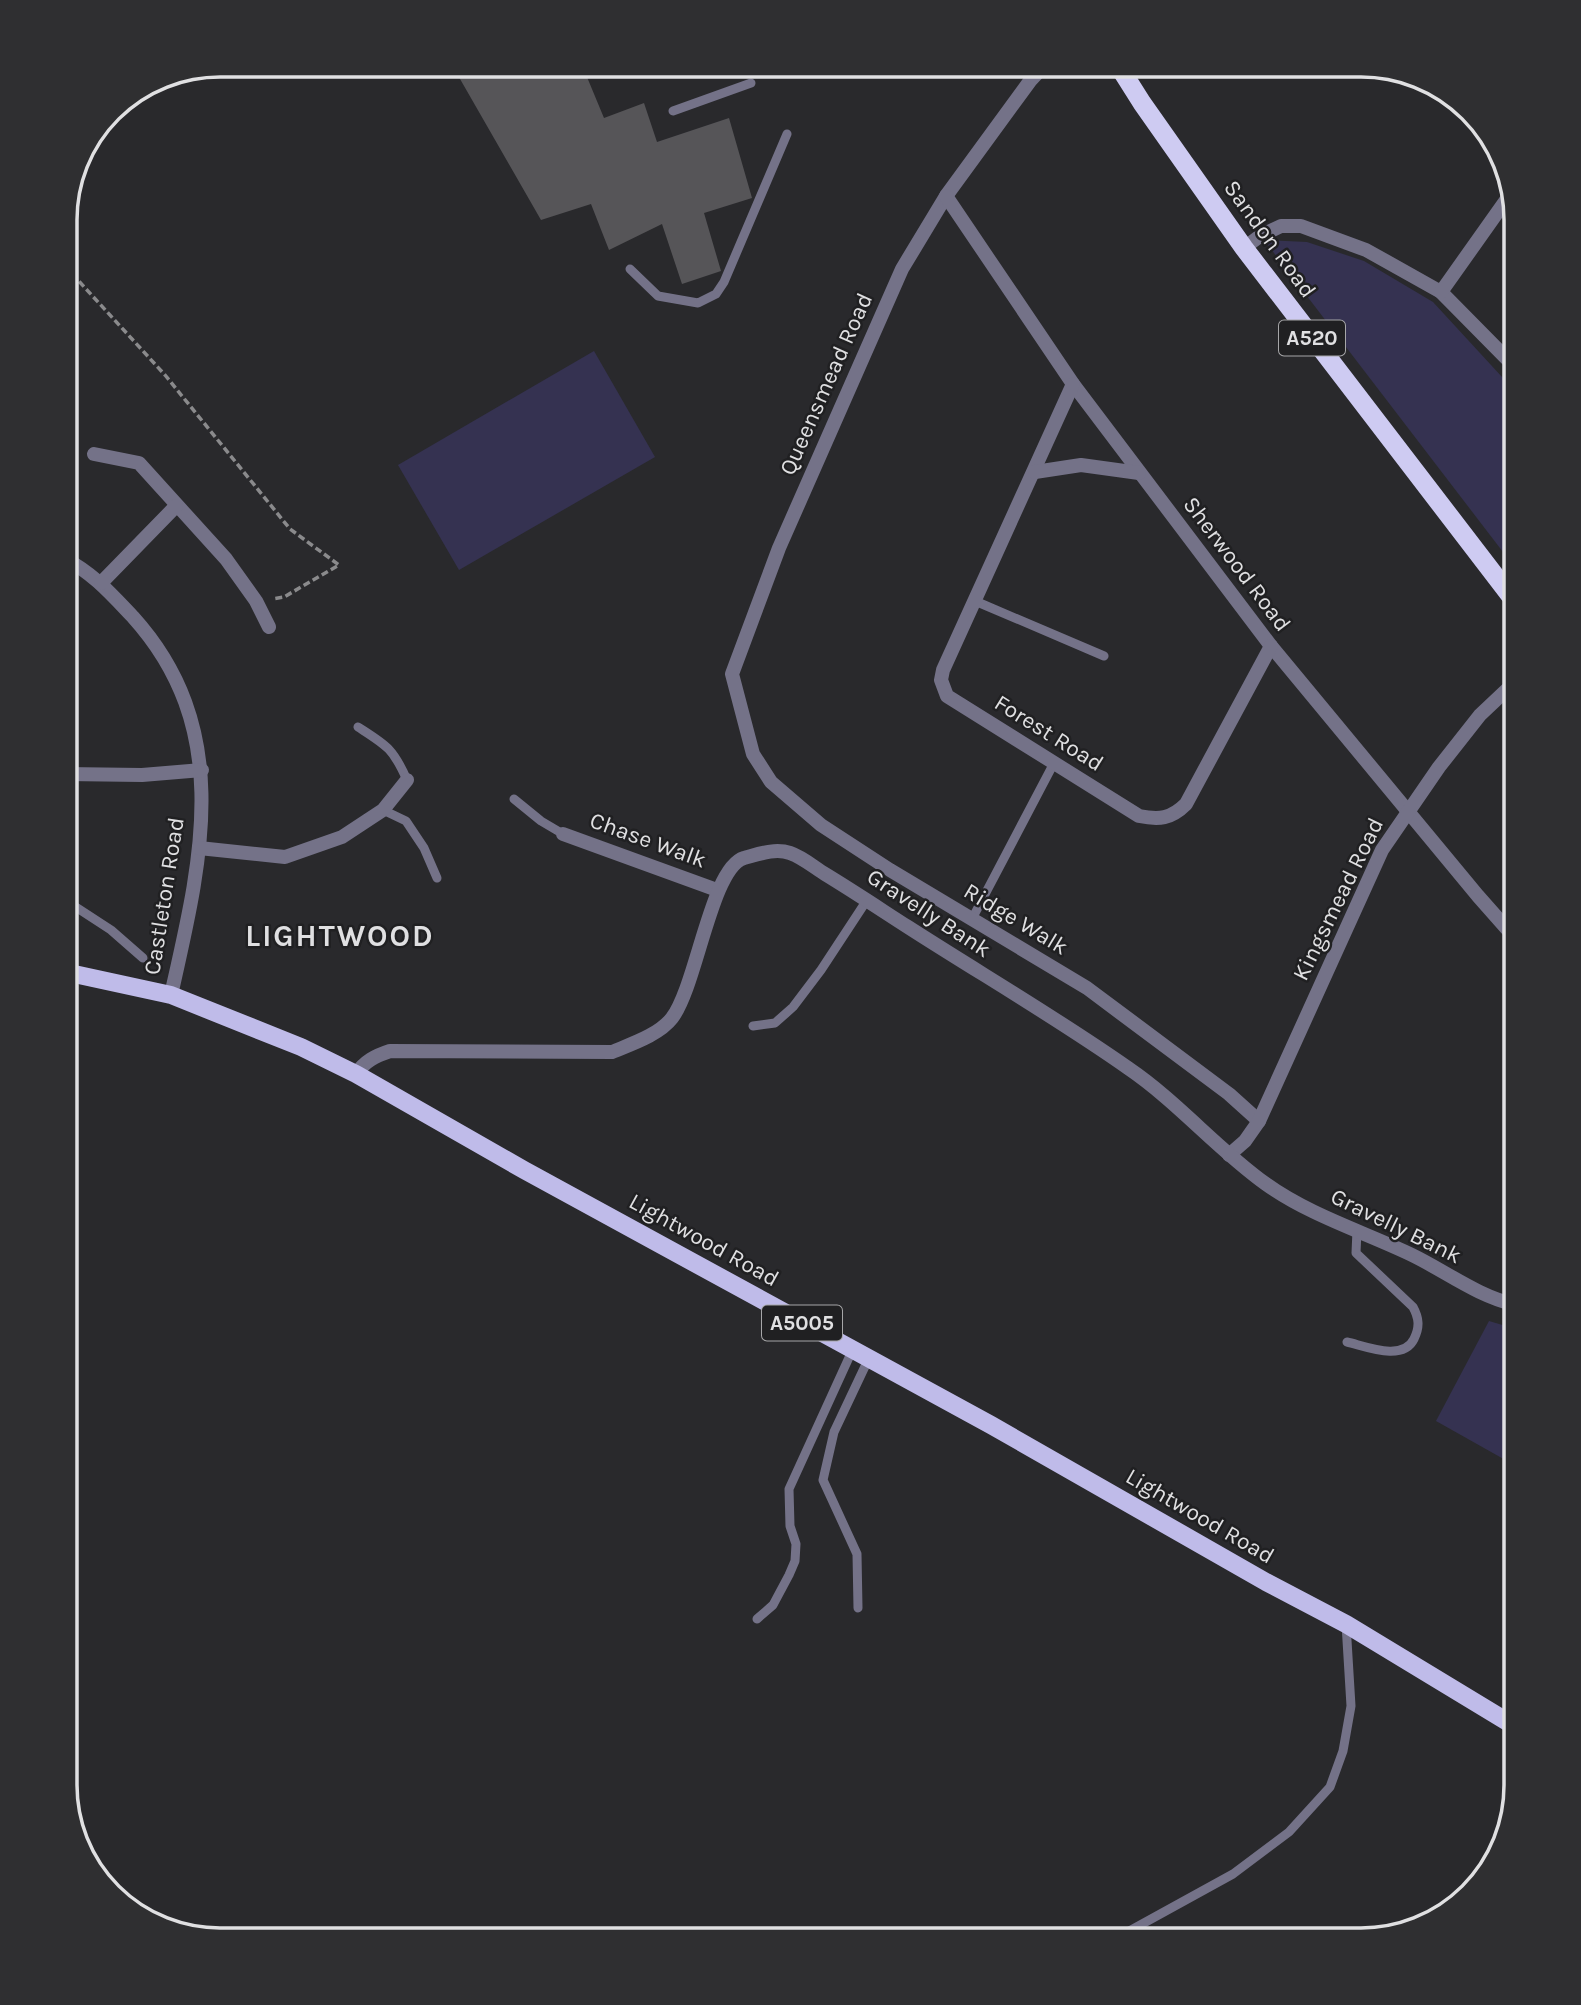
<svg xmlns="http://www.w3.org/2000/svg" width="1581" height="2005" font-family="Karla,sans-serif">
	<rect width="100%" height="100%" fill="#29292c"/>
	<g fill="#353251">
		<path d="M1264,240L1307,242L1364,261L1433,302L1514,390L1516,397V569Z"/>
		<path d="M594,351L655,457L459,570L398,465Z"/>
		<path d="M1489,1321L1516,1329V1466L1436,1421Z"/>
	</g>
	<path fill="#565558" d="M452,65H582L604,118L644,103L657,142L729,118L752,198L704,213L721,271L682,284L662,224L609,250L591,204L541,220Z"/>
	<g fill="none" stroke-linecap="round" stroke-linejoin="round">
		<g stroke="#8a8a8c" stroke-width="3.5" stroke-dasharray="7 3.5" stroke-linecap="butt">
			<path d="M65,266L165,375L290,529L339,565L284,597L272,599"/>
			<path d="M1504,1318L1516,1332"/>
		</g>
		<g stroke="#747288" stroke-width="9">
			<path d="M673,111L751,83"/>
			<path d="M630,269L658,296L698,303L716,294L724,282L787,134"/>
			<path d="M975,601L1104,656"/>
			<path d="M358,727C386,745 393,748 407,780"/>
			<path d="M514,799L541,821L563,834"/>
			<path d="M383,810L406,821L424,848L437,878"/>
			<path d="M65,900L111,930L143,958"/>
			<path d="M972,919L1054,763"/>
			<path d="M753,1026L775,1023L793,1007L821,970L867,900"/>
			<path d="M1347,1342C1365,1346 1403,1362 1414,1339C1420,1327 1419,1318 1413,1307L1356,1253L1357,1230"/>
			<path d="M858,1608L857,1554L823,1480L834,1432L868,1360"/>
			<path d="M757,1619L773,1605L789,1575L795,1561L796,1544L790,1526L789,1489L852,1351"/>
			<path d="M1113,1940L1233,1874L1289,1832L1330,1787L1343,1751L1351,1706L1346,1624"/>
		</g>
		<g stroke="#747288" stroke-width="14">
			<path d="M1045,65L1030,81L946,196L902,269L779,548L732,674L753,754L771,782L821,825L890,870L1087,988L1229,1094L1259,1121"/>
			<path d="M946,196L1073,384L1271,646L1478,896L1516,939"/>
			<path d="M1244,248L1260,236L1281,226H1301L1366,250L1441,292L1516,368"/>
			<path d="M1441,292L1509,196"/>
			<path d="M1073,384L943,670L941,680L947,696L1139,816C1159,820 1171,819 1186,804L1271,646"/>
			<path d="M94,454L139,463L226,559L256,601L269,627"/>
			<path d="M1035,472L1081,465L1139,473"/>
			<path d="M65,559C93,573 112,595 133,617C235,730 201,862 171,995"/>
			<path d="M101,583L176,506"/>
			<path d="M65,774L142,775L202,770"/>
			<path d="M563,834L717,890"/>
			<path d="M199,848L285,857L342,837L383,810L407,780"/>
			<path d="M1229,1155L1245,1141L1259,1121L1382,850L1439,767L1480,715L1516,681"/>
		</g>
		<path stroke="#747288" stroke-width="14" d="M356,1074C365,1061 375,1056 390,1051L612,1052C631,1044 659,1035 672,1018C697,985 711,868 744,858C759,854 775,848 790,853C802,857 814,867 825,874C853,891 880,909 908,927C981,974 1057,1018 1128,1068C1178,1102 1217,1149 1266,1184C1309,1215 1364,1232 1412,1255C1447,1272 1477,1296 1516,1305"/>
		<path stroke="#bfbbe9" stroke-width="18" d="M65,972L171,995L301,1047L356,1074L524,1170L991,1425L1266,1582L1346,1624L1516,1727"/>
		<path stroke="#cecbf2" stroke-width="19" d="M1118,65L1142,103L1244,248L1516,603"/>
	</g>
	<g text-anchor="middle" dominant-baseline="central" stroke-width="5" stroke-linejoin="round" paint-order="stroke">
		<g fill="#202022" stroke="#a6a6a8" stroke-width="2">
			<rect x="1279" y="320.5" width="66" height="35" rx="5"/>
			<rect x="762" y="1305.5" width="80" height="35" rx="5"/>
		</g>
		<g font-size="21" font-weight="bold" fill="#e0e0e2">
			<text x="1312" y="338">A520</text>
			<text x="802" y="1323">A5005</text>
		</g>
		<g font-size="23" fill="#e0e0e2" stroke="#202022">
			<text transform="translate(1270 239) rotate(54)">Sandon Road</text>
			<text transform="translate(826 384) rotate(-66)">Queensmead Road</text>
			<text transform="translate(1237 564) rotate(53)">Sherwood Road</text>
			<text transform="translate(1049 733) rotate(32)">Forest Road</text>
			<text transform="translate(648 840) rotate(20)">Chase Walk</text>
			<text transform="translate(164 896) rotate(-81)">Castleton Road</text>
			<text transform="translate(1338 899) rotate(-64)">Kingsmead Road</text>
			<text transform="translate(929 913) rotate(33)">Gravelly Bank</text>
			<text transform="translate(1016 919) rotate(31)">Ridge Walk</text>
			<text transform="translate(1396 1226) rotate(26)">Gravelly Bank</text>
			<text transform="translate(704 1240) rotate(29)">Lightwood Road</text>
			<text transform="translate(1200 1516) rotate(30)">Lightwood Road</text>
		</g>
		<g font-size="30" font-weight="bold" letter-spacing="2" fill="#e0e0e2" stroke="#202022">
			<text x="340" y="936">LIGHTWOOD</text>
		</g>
	</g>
	<path d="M0 0H1581V2005H0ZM220 77H1361A143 143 0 0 1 1504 220V1785A143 143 0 0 1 1361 1928H220A143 143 0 0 1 77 1785V220A143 143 0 0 1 220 77Z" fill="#2f2f31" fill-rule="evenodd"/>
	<path fill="none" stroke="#e0e0e2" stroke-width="3.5" d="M220 77H1361A143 143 0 0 1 1504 220V1785A143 143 0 0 1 1361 1928H220A143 143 0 0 1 77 1785V220A143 143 0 0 1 220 77Z"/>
</svg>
